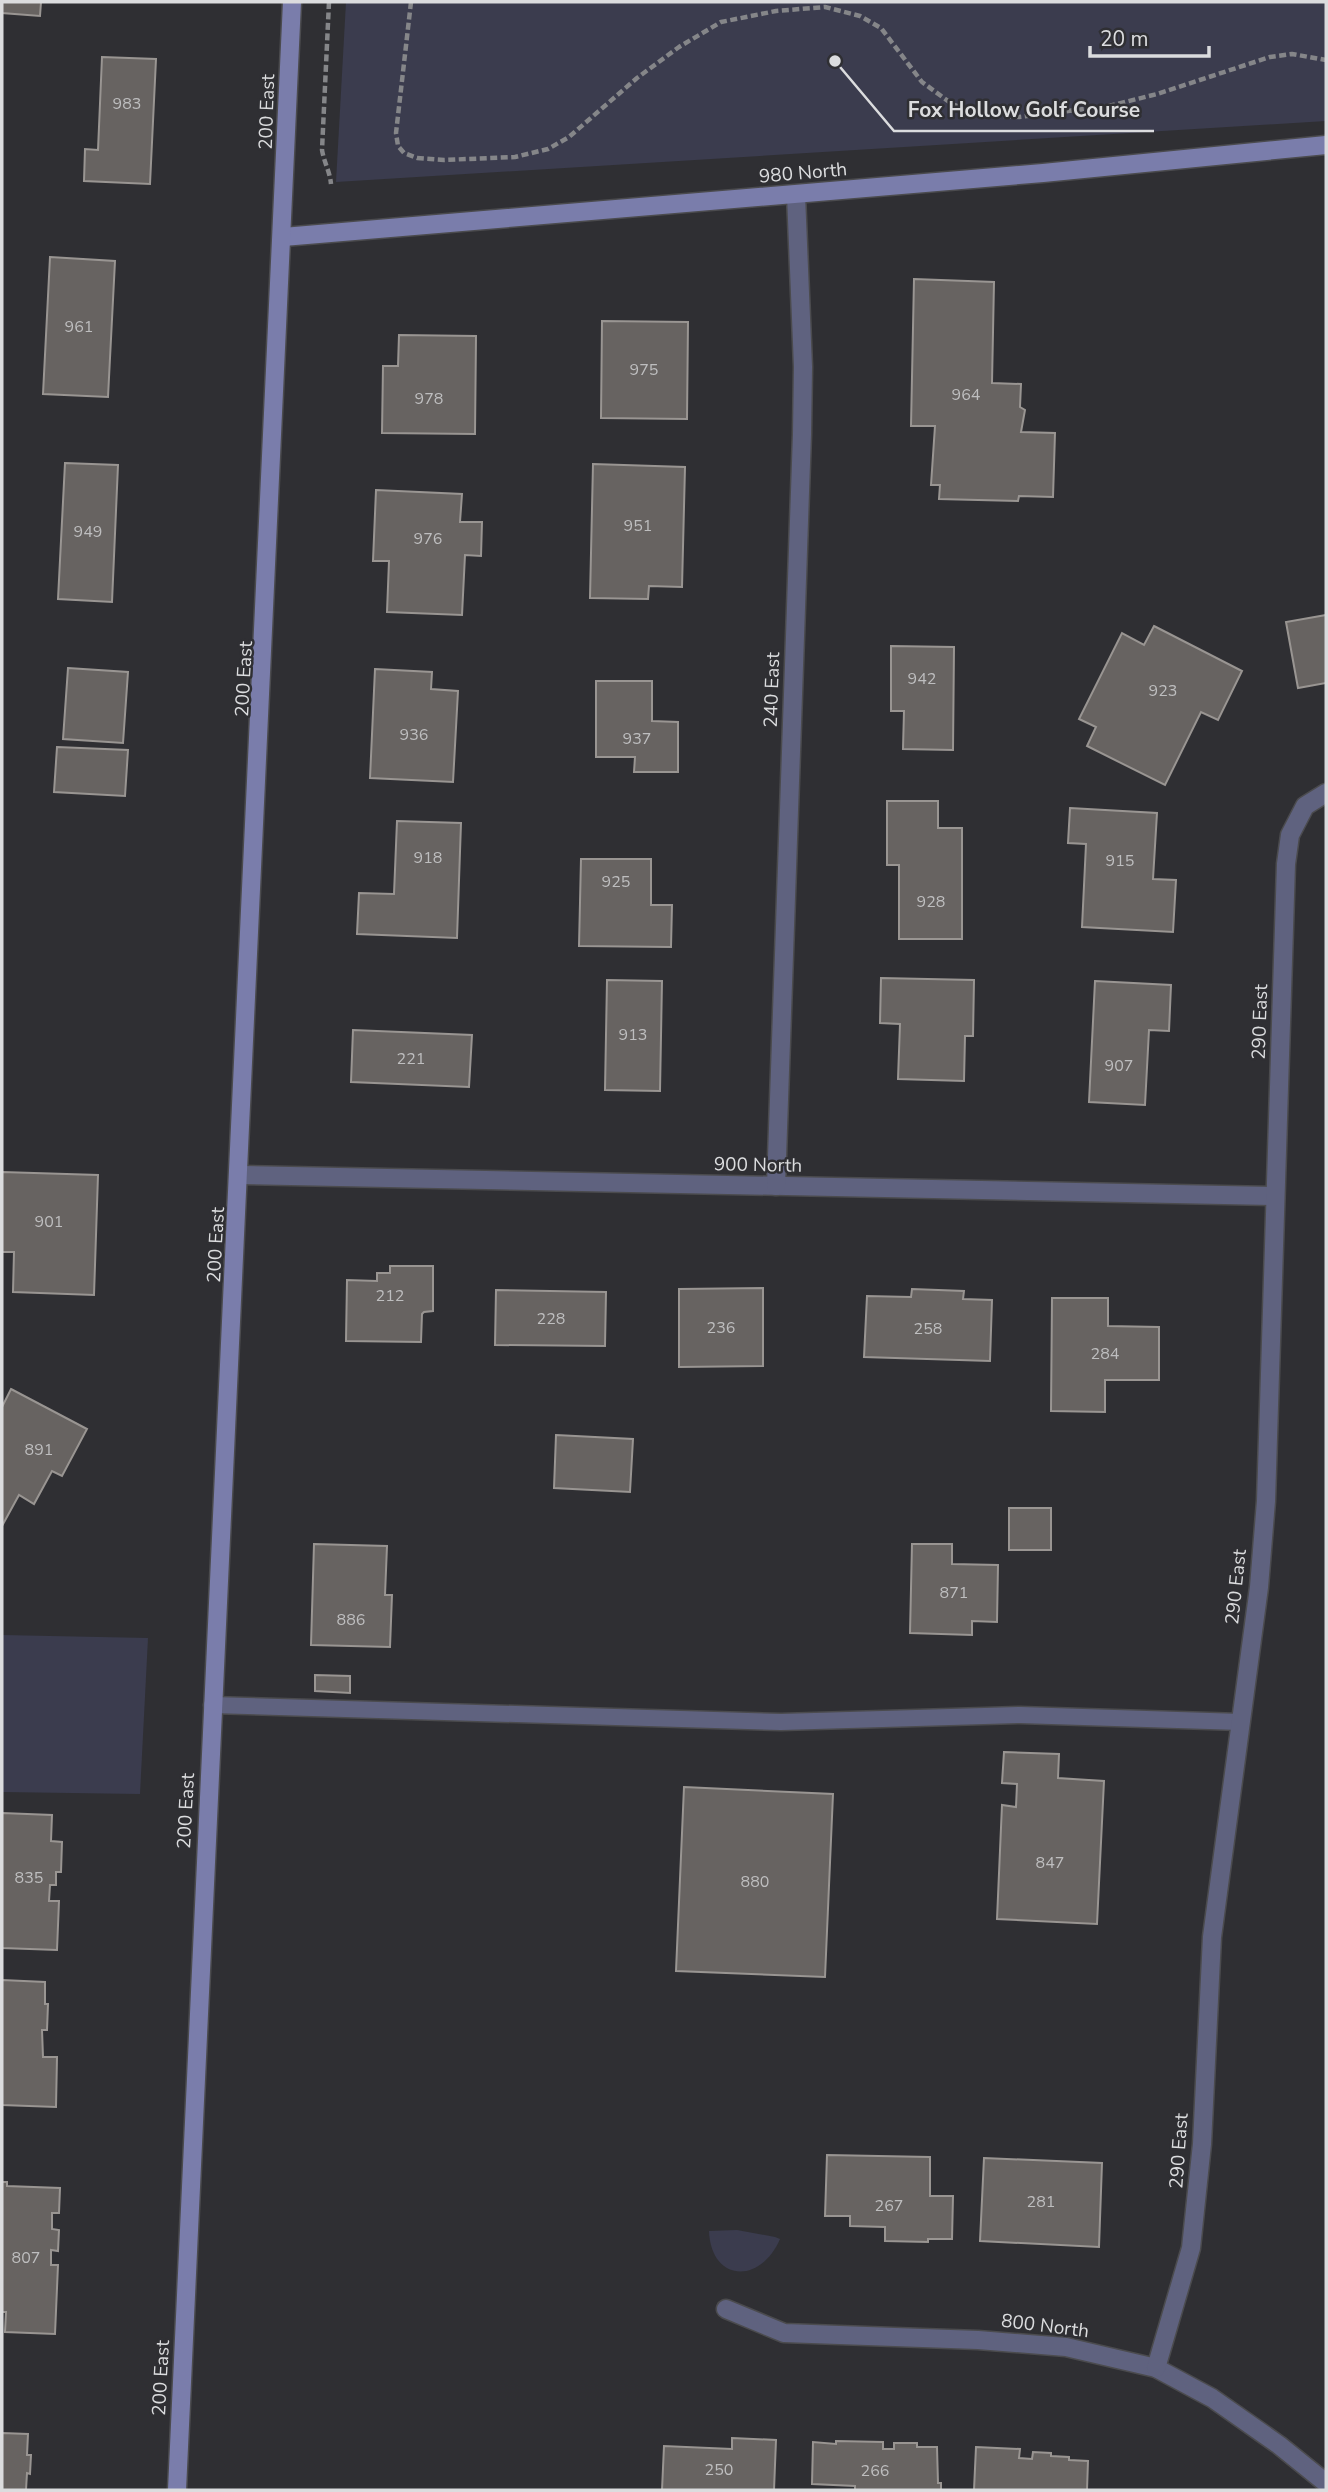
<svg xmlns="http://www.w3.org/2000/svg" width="1328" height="2492" font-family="'Nunito Sans',sans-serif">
	<rect width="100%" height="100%" fill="#2f2f33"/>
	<g fill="#3b3c4e">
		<path d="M346,2H1326V121L336,182Z"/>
		<path d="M2,1635L148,1638L140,1794L2,1792Z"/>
		<path d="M737,2230L775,2237L780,2239C760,2285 711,2282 709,2231Z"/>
	</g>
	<g fill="#676361" stroke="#999592" stroke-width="2">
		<path d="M2,2H41L40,16L2,13Z"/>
		<path d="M102,57L156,59L150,184L84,181L85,149L98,150Z"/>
		<path d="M50,257L115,261L108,397L43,394Z"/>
		<path d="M914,279L994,282L992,383L1021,384L1020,407L1025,410L1021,432L1055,433L1053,497L1019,496L1018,501L939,499L940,485H931L935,426H911Z"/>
		<path d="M602,321L688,322L687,419L601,418Z"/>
		<path d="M399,335L476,336L475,434L382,433L383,366H398Z"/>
		<path d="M65,463L118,465L112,602L58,599Z"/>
		<path d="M593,464L685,467L682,587L649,586L648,599L590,598Z"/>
		<path d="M376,490L462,494L460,522H482L481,556L465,555L462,615L387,612L389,561H373Z"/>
		<path d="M1326,615V683L1298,688L1286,622Z"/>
		<path d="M1154,626L1242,671L1218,720L1201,712L1165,785L1087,746L1096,727L1079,719L1122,633L1144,645Z"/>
		<path d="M891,646L954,647L953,750L903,749L904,711H891Z"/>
		<path d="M68,668L128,672L123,743L63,739Z"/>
		<path d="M375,669L432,672L431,689L458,691L453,782L370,778Z"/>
		<path d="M596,681H652V721L678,722V772H634L635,757H596Z"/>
		<path d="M57,747L128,750L125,796L54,792Z"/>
		<path d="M887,801H938V828H962V939H899V865H887Z"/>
		<path d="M1070,808L1157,813L1153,879L1176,880L1173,932L1082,927L1086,844L1068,843Z"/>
		<path d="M397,821L461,823L457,938L357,934L359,893L394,894Z"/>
		<path d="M581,859H651V905H672L671,947L579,946Z"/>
		<path d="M881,978L974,980L973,1036H965L964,1081L898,1079L900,1024L880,1023Z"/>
		<path d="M607,980L662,981L660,1091L605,1090Z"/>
		<path d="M1095,981L1171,985L1169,1031L1149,1030L1145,1105L1089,1102Z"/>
		<path d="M353,1030L472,1035L469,1087L351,1082Z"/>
		<path d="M2,1172L98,1175L94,1295L13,1292L14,1252H2Z"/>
		<path d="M390,1266H433V1311L424,1312L422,1314L421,1342L346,1341L347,1280L377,1281V1273H390Z"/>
		<path d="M763,1288V1366L679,1367V1289Z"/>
		<path d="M912,1289L964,1291L963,1299L992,1300L990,1361L864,1357L867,1296L911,1297Z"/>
		<path d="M496,1290L606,1292L605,1346L495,1345Z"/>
		<path d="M1052,1298H1108V1326L1159,1327V1380H1105V1412L1051,1411Z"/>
		<path d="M11,1389L87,1429L62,1476L52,1471L34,1504L19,1495L2,1526V1407Z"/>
		<path d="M556,1435L633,1439L630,1492L554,1488Z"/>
		<rect x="1009" y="1508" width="42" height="42"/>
		<path d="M314,1544L387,1546L385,1595H392L390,1647L311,1645Z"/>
		<path d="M912,1544H952V1564L998,1565L997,1622L972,1621V1635L910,1633Z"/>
		<path d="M315,1675L350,1676V1693L315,1691Z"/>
		<path d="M1004,1752L1059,1754L1058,1778L1104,1781L1097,1924L997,1919L1002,1805L1016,1807L1017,1784L1002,1783Z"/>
		<path d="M684,1787L833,1794L825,1977L676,1971Z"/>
		<path d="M2,1813L52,1815L51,1841L62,1842L61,1872H56V1885H50L49,1901H59L57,1950L2,1948Z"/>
		<path d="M2,1980L45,1982V2004H48L47,2030H42L43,2057H57L56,2107L2,2105Z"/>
		<path d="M827,2155L930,2157V2196H953L952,2239H928V2242L885,2241V2227L850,2226V2216H825Z"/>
		<path d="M984,2158L1102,2163L1099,2247L980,2241Z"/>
		<path d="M2,2182H7V2186L60,2188L59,2213H52V2229L59,2230L58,2251L51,2250V2265H58L55,2334L5,2332L6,2312H2Z"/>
		<path d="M2,2433L28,2434L27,2455H31L30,2474L27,2473L26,2490H2Z"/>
		<path d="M732,2438L776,2440L774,2490H662L664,2446L732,2449Z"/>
		<path d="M836,2441L883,2442V2449H894V2443H917V2447H937L938,2483H941V2490H855V2486L812,2484L813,2442L836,2444Z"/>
		<path d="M976,2447L1020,2449L1019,2458L1032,2459L1033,2452L1051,2453V2456L1069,2457V2460L1088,2461L1087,2490H974Z"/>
	</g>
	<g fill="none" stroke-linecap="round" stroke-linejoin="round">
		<defs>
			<path id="lane" d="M212,1705L781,1722L1020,1715L1241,1722"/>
			<g id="street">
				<path d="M240,1175L1275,1196"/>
				<path d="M776,1186L802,434L803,367L796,195"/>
				<path d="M726,2309L784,2333L978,2340L1066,2347L1156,2368L1212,2398L1279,2445L1326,2483"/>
				<path d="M1156,2368L1191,2248L1202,2144L1212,1937L1259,1587L1266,1501L1286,864L1290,835L1305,806L1326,793"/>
			</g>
			<g id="secondary">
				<path d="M283,237L1043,173L1326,145"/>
				<path d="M177,2490C214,1661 260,832 292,2"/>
			</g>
		</defs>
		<use href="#lane" stroke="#4b4b4e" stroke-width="19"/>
		<use href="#street" stroke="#4b4b4e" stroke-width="21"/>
		<use href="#secondary" stroke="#4b4b4e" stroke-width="21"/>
		<g stroke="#858689" stroke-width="4.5" stroke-dasharray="7 3.5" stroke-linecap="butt">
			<path d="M329,2L322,150C324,162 330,172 331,184"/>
			<path d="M411,2L396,133L398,146L404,153L417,158L444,160L515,157L548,149L569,137L637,78L679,47L721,22L776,11L825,7L860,16L881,28L922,82L952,104L981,115L1019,117L1109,106L1157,94L1270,57L1292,54L1326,60"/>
		</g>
		<use href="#lane" stroke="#5f627f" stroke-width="16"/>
		<use href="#street" stroke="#5f627f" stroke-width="18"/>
		<use href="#secondary" stroke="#7a7dab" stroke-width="18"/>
	</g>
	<g text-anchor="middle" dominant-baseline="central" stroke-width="5" stroke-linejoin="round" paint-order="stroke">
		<g font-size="16" fill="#bebebf">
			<text x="127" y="104">983</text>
			<text x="79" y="327">961</text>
			<text x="644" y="370">975</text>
			<text x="966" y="395">964</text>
			<text x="429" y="399">978</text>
			<text x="638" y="526">951</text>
			<text x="88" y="532">949</text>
			<text x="428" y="539">976</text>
			<text x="922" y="679">942</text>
			<text x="1163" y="691">923</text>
			<text x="414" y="735">936</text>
			<text x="637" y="739">937</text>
			<text x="428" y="858">918</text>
			<text x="1120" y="861">915</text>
			<text x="616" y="882">925</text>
			<text x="931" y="902">928</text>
			<text x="633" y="1035">913</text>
			<text x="411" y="1059">221</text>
			<text x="1119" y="1066">907</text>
			<text x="49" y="1222">901</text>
			<text x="390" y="1296">212</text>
			<text x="551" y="1319">228</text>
			<text x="721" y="1328">236</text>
			<text x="928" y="1329">258</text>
			<text x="1105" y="1354">284</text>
			<text x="39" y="1450">891</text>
			<text x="954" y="1593">871</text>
			<text x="351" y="1620">886</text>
			<text x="1050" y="1863">847</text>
			<text x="29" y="1878">835</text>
			<text x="755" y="1882">880</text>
			<text x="1041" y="2202">281</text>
			<text x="889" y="2206">267</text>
			<text x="26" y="2258">807</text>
			<text x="719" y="2470">250</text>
			<text x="875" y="2471">266</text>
		</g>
		<g font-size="19" fill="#dbdcde" stroke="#2f2f33">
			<text transform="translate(267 112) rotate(-88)">200 East</text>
			<text transform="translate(803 173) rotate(-5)">980 North</text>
			<text transform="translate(244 679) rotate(-87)">200 East</text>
			<text transform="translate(772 690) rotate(-88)">240 East</text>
			<text transform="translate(1260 1022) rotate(-88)">290 East</text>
			<text transform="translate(758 1165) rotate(1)">900 North</text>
			<text transform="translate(216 1245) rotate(-87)">200 East</text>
			<text transform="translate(1236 1587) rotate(-84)">290 East</text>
			<text transform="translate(186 1811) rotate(-87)">200 East</text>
			<text transform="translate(1179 2151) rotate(-86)">290 East</text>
			<text transform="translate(1045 2326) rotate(7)">800 North</text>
			<text transform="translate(161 2378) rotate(-87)">200 East</text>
		</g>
	</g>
	<path fill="none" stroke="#dbdcde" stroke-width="2.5" d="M835 61L894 131H1154"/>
	<circle fill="#dbdcde" stroke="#2f2f33" stroke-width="2.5" cx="835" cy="61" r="7"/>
	<g font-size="21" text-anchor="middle" font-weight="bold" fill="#dbdcde" stroke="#2f2f33" stroke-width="5" stroke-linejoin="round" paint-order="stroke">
		<text x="1024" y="117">Fox Hollow Golf Course</text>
	</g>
	<rect width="1328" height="2492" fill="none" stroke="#dbdcde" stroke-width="7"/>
	<path d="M1090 46v10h119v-10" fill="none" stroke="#dbdcde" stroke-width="3.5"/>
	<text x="1100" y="46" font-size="21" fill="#dbdcde" stroke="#2f2f33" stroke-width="5" paint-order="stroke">20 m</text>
</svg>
